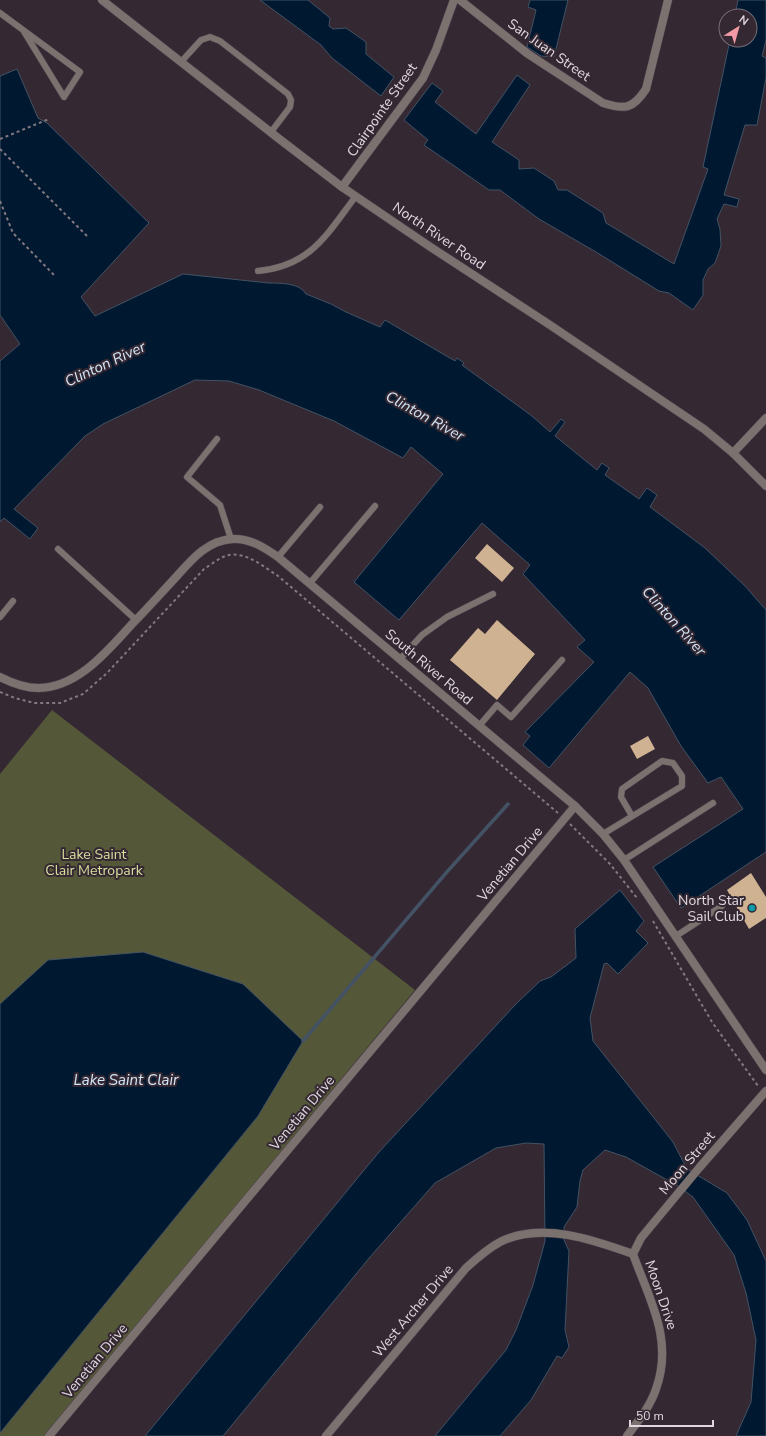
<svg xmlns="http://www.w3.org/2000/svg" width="766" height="1436" font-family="'Nunito Sans',sans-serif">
	<rect width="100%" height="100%" fill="#342833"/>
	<path fill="#545738" d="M52,710L415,990L45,1436H0V1433L258,1116L0,1004V774Z"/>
	<g fill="#001930" stroke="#435264">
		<path d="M260,0H308L330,18L329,26L333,29L346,28L366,42V54L394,77L381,96L332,58L321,45Z"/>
		<path d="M530,0H568L554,57L541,56L527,47L536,10L528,7Z"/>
		<path d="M738,0H766V40L762,56L766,58V78L757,125H745L724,195L739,199L737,207L724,204L717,219L720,229L721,246L715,263L708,269L703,280V295L693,310L669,293L659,291L596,252L539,219L500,190H489L424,145L428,140L404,120L432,83L443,91L435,102L476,134L517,75L530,85L492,142L519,160V169L534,168L554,181L558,190H567L603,213L606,223L674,264L708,169L703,167L730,40H750V16H735Z"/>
		<path d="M17,69L38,118L47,123L149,223L81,297L95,316L183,274L269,283C281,283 300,283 306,294L331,304L346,312L380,327L385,320L455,361L457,358L464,363L462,365L532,416L550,432L561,419L565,422L555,436L597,470L602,463L609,468L605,475L639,499L647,488L657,495L650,507L705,548L745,586L766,610V852L681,908L653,867L743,809L721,777L708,783L681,746L648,688L630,672L549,768L523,745L530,736L525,732L594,662L577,647L585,640L523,574L530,565L482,523L399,620L354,582L443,474L411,447L403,458L334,421L259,390L229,381L195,380L103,424L85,436L14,509L38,528L30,539L4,518L0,522V361L20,344L0,315V76Z"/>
		<path d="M620,890L644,921L636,931L648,943L618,974L607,963L604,964L590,1018L593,1041L673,1142L687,1169L727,1193L747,1220L766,1261V1436H736L751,1402L756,1340L746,1293L734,1255L693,1197L678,1186L626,1157L605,1150L583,1170L580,1181L577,1207L564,1227V1240L569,1251L565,1330L569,1347L562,1358L557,1356L531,1400L500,1436H435L506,1350L516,1330L533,1285L545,1241L544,1144L526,1143L496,1148L435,1183L370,1257L223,1436H145L379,1152L515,1005L540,981L551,977L576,958L575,929Z"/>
		<path d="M143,952L243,984L303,1041L258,1116L0,1433V1004L48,960Z"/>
	</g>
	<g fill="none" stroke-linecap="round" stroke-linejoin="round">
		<path stroke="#435264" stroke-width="3.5" d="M303,1041L446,873L508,804"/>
	</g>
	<g fill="#cfb291">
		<path d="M487,544L514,568L502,582L475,558Z"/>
		<path d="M497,620L535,654L497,700L450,660L478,628L485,634Z"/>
		<path d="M648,736L655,749L637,759L630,746Z"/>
		<path d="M751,873L766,897V918L749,929L727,890Z"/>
	</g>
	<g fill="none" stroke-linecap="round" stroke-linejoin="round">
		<defs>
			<g id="lane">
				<path d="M0,13L80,72L64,97L23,30"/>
				<path d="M181,62L201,40L210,37L220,41L288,94L291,100L290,107L271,132"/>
				<path d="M258,271C311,266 327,234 356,196"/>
				<path d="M217,439L187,477L220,505L231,539"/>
				<path d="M58,549L136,620"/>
				<path d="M278,557L320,507"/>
				<path d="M310,583L375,506"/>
				<path d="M0,617L13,601"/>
				<path d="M400,659L422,635L447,617L493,594"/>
				<path d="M479,726L497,705L511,717L562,660"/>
				<path d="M603,834L682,786V776L673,763L662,761L622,789L621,797L632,816"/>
				<path d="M624,860L713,803"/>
				<path d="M676,936L722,906"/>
			</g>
			<g id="street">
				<path d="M102,0L278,138L342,187L429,246L550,325L704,429L733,453L766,486"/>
				<path d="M460,0L528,54L603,103C625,110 633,109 646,89L668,0"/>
				<path d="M342,187L423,78L436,50L454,0"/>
				<path d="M733,453L766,418"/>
				<path d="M0,677C12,683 24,688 38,688C78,688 108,650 133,623C148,608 162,592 177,576C192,559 208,540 233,539C250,538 265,548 278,557L575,806L603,834L624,860L766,1070"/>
				<path d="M633,1254L641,1238L699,1168L766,1091"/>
				<path d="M49,1436L575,806"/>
				<path d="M326,1436L466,1268C477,1258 487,1249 500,1242C541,1221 594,1240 633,1254C649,1299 674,1339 656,1389C650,1407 638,1421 627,1436"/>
			</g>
		</defs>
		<use href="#lane" stroke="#50444f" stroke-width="7"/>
		<use href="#street" stroke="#50444f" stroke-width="9"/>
		<g stroke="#837982" stroke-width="2" stroke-dasharray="3 3" stroke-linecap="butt">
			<path d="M0,139L49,119"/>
			<path d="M0,149L87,236"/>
			<path d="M0,201L13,233L54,275"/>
			<path d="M0,692L15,698L34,703H60L83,694L107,673L204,569C212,564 220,557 229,555C247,552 264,567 278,576L558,813"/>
			<path d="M570,824L610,864L637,898"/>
			<path d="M653,921L712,1022L758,1086"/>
		</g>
		<use href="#lane" stroke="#7b726f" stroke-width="6"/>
		<use href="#street" stroke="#7b726f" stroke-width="8"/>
	</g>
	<circle fill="#0f9aa8" stroke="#342833" stroke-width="1.5" cx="752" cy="908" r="4"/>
	<g text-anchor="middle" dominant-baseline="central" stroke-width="4" stroke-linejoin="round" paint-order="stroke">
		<g font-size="14" fill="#e0d8df" stroke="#342833">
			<text transform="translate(549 50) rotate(35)">San Juan Street</text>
			<text transform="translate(382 110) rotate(-55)">Clairpointe Street</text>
			<text transform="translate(439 236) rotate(34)">North River Road</text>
			<text transform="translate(429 667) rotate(40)">South River Road</text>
			<text transform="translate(510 864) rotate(-50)">Venetian Drive</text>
			<text transform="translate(302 1113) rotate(-50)">Venetian Drive</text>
			<text transform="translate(687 1163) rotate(-50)">Moon Street</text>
			<text transform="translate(661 1295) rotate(71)">Moon Drive</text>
			<text transform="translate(413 1311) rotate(-50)">West Archer Drive</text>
			<text transform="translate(95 1361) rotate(-50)">Venetian Drive</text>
		</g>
		<g font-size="14" fill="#d8df9d" stroke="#342833">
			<text x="94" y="854">Lake Saint<tspan x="94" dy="16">Clair Metropark</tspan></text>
		</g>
		<g font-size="14" fill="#e0d8df" stroke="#342833" text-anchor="end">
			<text x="744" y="900">North Star<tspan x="744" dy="16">Sail Club</tspan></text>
		</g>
		<g font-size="15" font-style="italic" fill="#d1e6f9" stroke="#342833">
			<text transform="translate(105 364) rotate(-25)">Clinton River</text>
			<text transform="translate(425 416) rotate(29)">Clinton River</text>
			<text transform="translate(674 621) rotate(48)">Clinton River</text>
			<text x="126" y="1080">Lake Saint Clair</text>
		</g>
	</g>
	<g transform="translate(738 28) rotate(37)"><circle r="19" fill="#342833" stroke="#796e78"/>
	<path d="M0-3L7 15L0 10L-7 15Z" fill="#f49aa6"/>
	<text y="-6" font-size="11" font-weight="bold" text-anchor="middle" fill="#e0d8df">N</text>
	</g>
	<path d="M630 1420v6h83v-6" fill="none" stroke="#e0d8df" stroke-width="2"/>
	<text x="636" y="1420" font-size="12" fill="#e0d8df" stroke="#342833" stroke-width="3" paint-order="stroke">50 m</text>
</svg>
